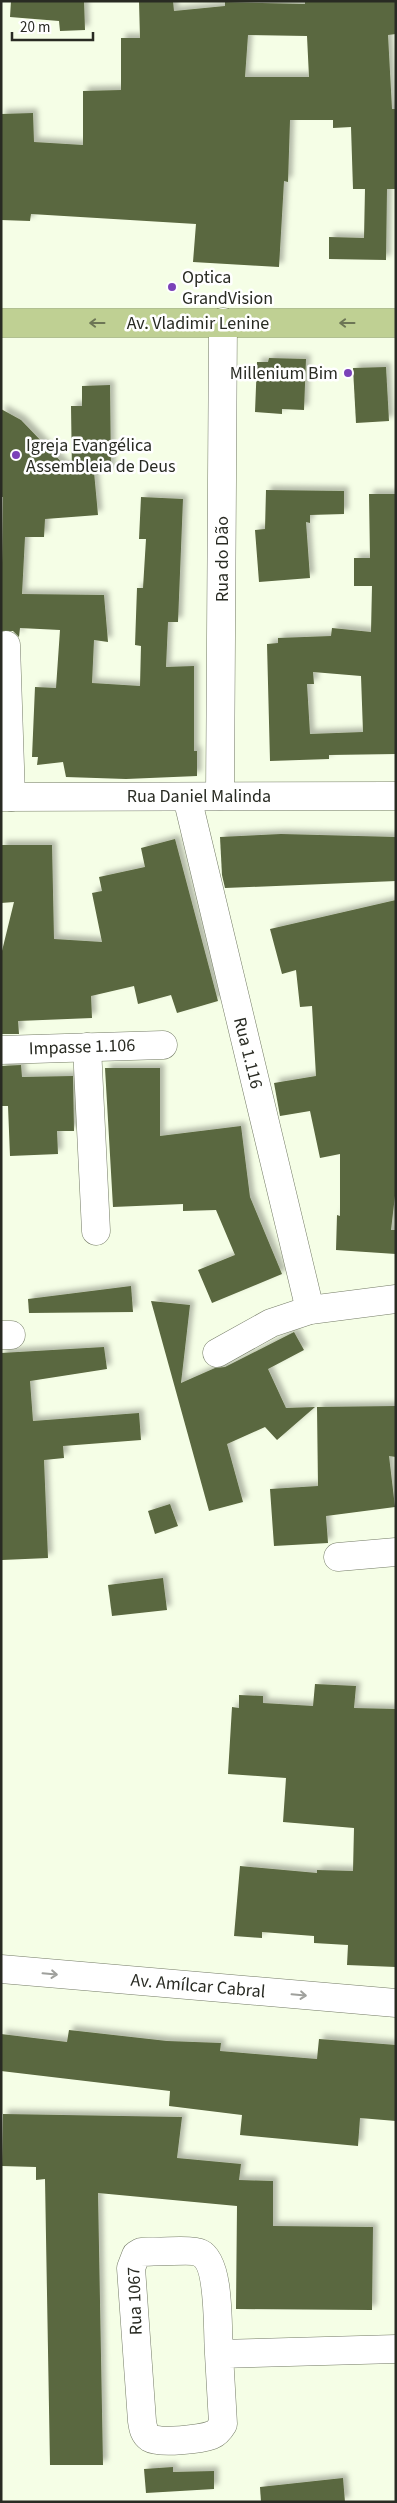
<svg xmlns="http://www.w3.org/2000/svg" width="397" height="2503" font-family="'Source Sans 3',sans-serif">
	<defs>
		<filter id="shadow"><feDropShadow dx="4.5" dy="-4.5" stdDeviation="2.5" flood-color="#0004"/></filter>
	</defs>
	<rect width="100%" height="100%" fill="#f5fee6"/>
	<g fill="#5a673f" fill-rule="evenodd" filter="url(#shadow)">
		<path d="M11,1H84L85,30L60,31L59,21L10,17Z"/>
		<path d="M139,1H173L174,11L225,6V2L305,4V1H396V34L388,35L392,109H396V189H387L386,260L329,259V237L364,238L365,189H353L351,127L333,128V120H290L288,182L284,181L279,267L193,262L196,224L31,214L30,221L1,220V114L33,113L34,142L83,145V91L121,90V38H140ZM248,35L307,36L309,77H245Z"/>
		<path d="M269,358L306,359L304,410L282,409V414L255,412L257,362H268Z"/>
		<path d="M386,367L389,421L356,423L353,368Z"/>
		<path d="M110,385L111,472H94L98,515L45,519L44,537H25L22,594L104,595L108,642L94,640L92,683L140,686L141,646L135,645L137,588H143L146,539H139L141,497L183,499L178,622H168L166,667L194,666V751H197V776L126,779L66,777L63,762L37,765L38,757H32L35,687L56,688L60,630L20,628L19,637L13,631H1L3,497H1V409L21,420L72,473L71,406H82V386Z"/>
		<path d="M266,490L344,491V514L310,515V523L306,522L310,578L259,582L255,530L265,529Z"/>
		<path d="M369,494H396V754L329,755V759L270,761L267,644L278,643V638L331,636L332,628L371,632L372,586H354V558H370ZM313,672L361,676L363,732L310,734L307,684H314Z"/>
		<path d="M281,834L396,837V881L225,888L222,875L220,837Z"/>
		<path d="M175,839L218,1001L177,1013L171,995L138,1004L134,986L91,996L92,1018L18,1021L19,1034H1V955L14,902L1,903V845H52L54,939L102,942L92,893L102,891L99,877L145,867L141,848Z"/>
		<path d="M396,900V1187L391,1230H396V1254L336,1250L337,1215L340,1216V1154L320,1158L310,1111L280,1116L274,1083L316,1076L312,1006L300,1007L296,970L282,974L270,929Z"/>
		<path d="M21,1065L22,1077L73,1076L74,1131H57L58,1154L10,1156L8,1106H1V1066Z"/>
		<path d="M105,1068H160V1136L241,1126L250,1197L282,1274L212,1303L198,1270L235,1255L216,1210L183,1211V1204L113,1207Z"/>
		<path d="M131,1286L133,1312L29,1313L28,1299Z"/>
		<path d="M151,1301L190,1305L181,1383L215,1368L225,1367L294,1332L304,1350L268,1369L286,1408L315,1407L277,1440L265,1427L227,1444L243,1502L209,1511Z"/>
		<path d="M104,1347L107,1369L30,1381L33,1421L139,1413L141,1440L63,1446L64,1458L44,1460L48,1558L2,1560L1,1353Z"/>
		<path d="M396,1406V1457L389,1456L395,1507L326,1516L328,1543L274,1546L270,1489L318,1486L317,1407Z"/>
		<path d="M170,1504L178,1526L155,1534L148,1511Z"/>
		<path d="M163,1578L167,1610L112,1616L108,1585Z"/>
		<path d="M315,1684L356,1686L354,1708L396,1709V1967L347,1965L348,1945L314,1943V1936L262,1932V1938L234,1936L240,1866L317,1873V1870L353,1871L354,1828L283,1822L286,1778L228,1774L232,1707L239,1708V1695L263,1696V1703L313,1706Z"/>
		<path d="M69,2030L167,2041L221,2043L220,2051L317,2059L319,2039L396,2045V2121L360,2118L358,2146L240,2135L242,2115L169,2106L170,2091L1,2071V2034L67,2042Z"/>
		<path d="M3,2114L182,2117L177,2158L241,2164L239,2180L273,2181V2226L373,2227L372,2310L236,2309L237,2206L98,2193L103,2465H50L45,2179L36,2180V2167L2,2166Z"/>
		<path d="M173,2467V2472L214,2471V2489L146,2493L144,2469Z"/>
		<path d="M343,2478L345,2502H261L260,2487Z"/>
	</g>
	<g fill="none" stroke-linecap="round" stroke-linejoin="round">
		<defs>
			<g id="minor">
				<path d="M6,645L11,797"/>
				<path d="M220,796L223,322"/>
				<path d="M1,797L396,796"/>
				<path d="M187,797L310,1310"/>
				<path d="M87,1047L96,1231"/>
				<path d="M1,1050L163,1045"/>
				<path d="M1,1335H11"/>
				<path d="M217,1353L271,1323L310,1310L396,1299"/>
				<path d="M338,1557L396,1552"/>
				<path d="M1,1969L396,2003"/>
				<path d="M219,2354L223,2424C220,2429 217,2433 212,2435C201,2439 160,2444 150,2438C144,2434 143,2428 142,2421L131,2268L136,2255L141,2252C152,2252 193,2249 200,2253C221,2263 217,2331 219,2354L396,2349"/>
			</g>
			<path id="major" d="M1,323H396"/>
		</defs>
		<use href="#minor" stroke="#747b66" stroke-width="29"/>
		<use href="#major" stroke="#6f813d" stroke-width="29"/>
		<use href="#minor" stroke="#fff" stroke-width="28"/>
		<use href="#major" stroke="#bfd093" stroke-width="28"/>
	</g>
	<defs><path id="oneway-shaft" d="M-6 0H5M1.5-3L5.5 0L1.5 3" fill="none" stroke-width="1.6" stroke-linecap="round" stroke-linejoin="round" transform="scale(1.25)"/></defs>
	<g stroke="#6c7555">
		<use href="#oneway-shaft" transform="translate(97 323) rotate(180)"/>
		<use href="#oneway-shaft" transform="translate(347 323) rotate(-180)"/>
	</g>
	<g stroke="#9fa09c">
		<use href="#oneway-shaft" transform="translate(50 1974) rotate(5)"/>
		<use href="#oneway-shaft" transform="translate(299 1995) rotate(5)"/>
	</g>
	<g fill="#7b42b8" stroke="#fff" stroke-width="2">
		<circle cx="172" cy="287" r="5"/>
		<circle cx="348" cy="373" r="5"/>
		<circle cx="16" cy="455" r="5"/>
	</g>
	<g text-anchor="middle" dominant-baseline="central" stroke-width="5" stroke-linejoin="round" paint-order="stroke">
		<g font-size="18" fill="#292b23" stroke="#fff" text-anchor="start">
			<text x="182" y="277">Optica<tspan x="182" dy="21">GrandVision</tspan></text>
			<text x="338" y="373" text-anchor="end">Millenium Bim</text>
			<text x="26" y="445">Igreja Evangélica<tspan x="26" dy="21">Assembleia de Deus</tspan></text>
		</g>
		<g font-size="18" fill="#292b23" stroke="#fff">
			<text x="198" y="323">Av. Vladimir Lenine</text>
			<text transform="translate(222 559) rotate(-90)">Rua do Dão</text>
			<text x="199" y="796">Rua Daniel Malinda</text>
			<text transform="translate(82 1047) rotate(-2)">Impasse 1.106</text>
			<text transform="translate(248 1053) rotate(76)">Rua 1.116</text>
			<text transform="translate(198 1986) rotate(5)">Av. Amílcar Cabral</text>
			<text transform="translate(135 2301) rotate(-92)">Rua 1067</text>
		</g>
	</g>
	<rect width="397" height="2503" fill="none" stroke="#292b23" stroke-width="5"/>
	<path d="M12 32v8h81v-8" fill="none" stroke="#292b23" stroke-width="2.5"/>
	<text x="20" y="32" font-size="15" fill="#292b23" stroke="#ffffff" stroke-width="4" paint-order="stroke">20 m</text>
</svg>
